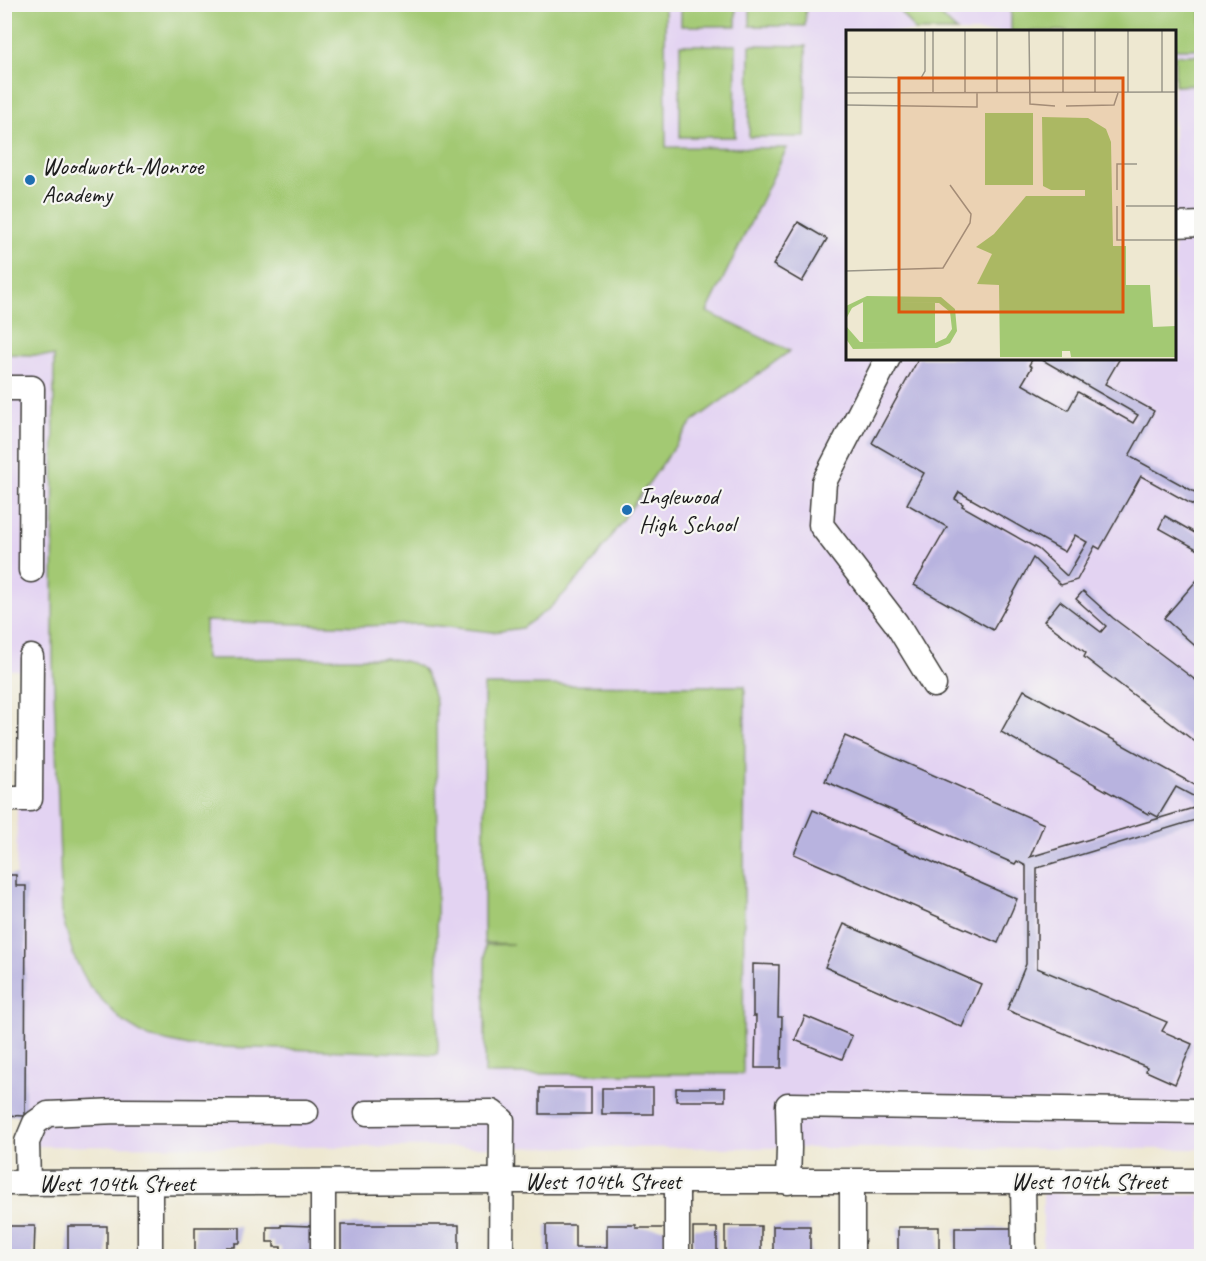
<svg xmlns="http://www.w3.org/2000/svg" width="1206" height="1261" font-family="Caveat,sans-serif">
	<rect width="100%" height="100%" fill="#f6f6f2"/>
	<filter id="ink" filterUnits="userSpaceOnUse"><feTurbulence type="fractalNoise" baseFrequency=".0167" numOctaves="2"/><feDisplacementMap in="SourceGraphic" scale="12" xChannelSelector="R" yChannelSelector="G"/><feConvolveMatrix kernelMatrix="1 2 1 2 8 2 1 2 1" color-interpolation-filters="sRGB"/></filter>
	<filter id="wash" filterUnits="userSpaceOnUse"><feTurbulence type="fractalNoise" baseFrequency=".008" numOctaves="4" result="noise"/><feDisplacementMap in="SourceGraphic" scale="24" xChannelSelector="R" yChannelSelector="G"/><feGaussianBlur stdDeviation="1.35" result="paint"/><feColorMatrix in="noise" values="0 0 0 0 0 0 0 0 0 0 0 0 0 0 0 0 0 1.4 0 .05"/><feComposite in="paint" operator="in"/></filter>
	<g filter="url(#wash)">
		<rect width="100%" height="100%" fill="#eee8d1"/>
		<g fill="#e3d3f2" fill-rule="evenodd">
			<path d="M4,5H1201V1149L12,1146L25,1115L26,887L16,886L19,670H4ZM848,32H1174V358H848Z"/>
			<path d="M1043,1193L1201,1195V1256H1043Z"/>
		</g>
		<g fill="#a3c973" stroke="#607248" stroke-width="1.5">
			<path d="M5,4L665,5L666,147L787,148L707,312L790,351L692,422L588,569L550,608L522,628L493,632L420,624L364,626L205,621V659L385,658C396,660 415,661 423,670C430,677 433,692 436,702L438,1054L189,1046L148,1037L123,1022L90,987L74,957L62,916L53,661L54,356L5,354Z"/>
			<rect x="681" y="5" width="55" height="21"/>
			<path d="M750,5H806L805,26H750Z"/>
			<path d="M898,5H933L941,16L957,31H915L903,15Z"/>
			<path d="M1011,5H1201V49H1175L1174,32L1011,31Z"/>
			<path d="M680,45H736L735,137H680Z"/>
			<path d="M750,45L806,46L805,137H749Z"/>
			<path d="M1175,55H1201V85L1175,86Z"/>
			<path d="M484,685L745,686L743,1074H485V945L513,944L484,943Z"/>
		</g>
		<g id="blocks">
			<g fill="#b8b3df" fill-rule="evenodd">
				<path d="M798,222L827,239L802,282L773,265Z"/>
				<path d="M919,358H1033L1029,365L1032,367L1022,384L1068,410L1078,392L1133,423L1138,415L1039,358H1120L1105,384L1154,411L1129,456L1202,496V510L1141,476L1100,549L1095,546L1077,580L1061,585L1033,558L993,630L914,585L947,527L907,504L924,473L872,443ZM959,492L1065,552L1075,535L1087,542L1067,576L1038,549L962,506L963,504L955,499Z"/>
				<path d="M1165,516L1202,537V552L1159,528Z"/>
				<path d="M1197,580L1202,584V652L1164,618Z"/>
				<path d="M1083,591L1113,618L1202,685V747L1084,657L1086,653L1044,621L1060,601L1101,632L1106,626L1076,599Z"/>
				<path d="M1024,690L1202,789V818L1037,868V968L1167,1022L1162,1031L1192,1044L1175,1084L1146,1071L1147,1067L1007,1010L1026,964V866L1017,861L1015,864L825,781L845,736L1044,824L1030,857L1200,806L1195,797L1176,787L1158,817L1149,812L1148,814L1001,732Z"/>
				<path d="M813,810L1017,899L998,943L794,854Z"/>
				<path d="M4,875H16V886H26L25,1116L4,1115Z"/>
				<path d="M844,924L981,984L962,1027L825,967Z"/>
				<path d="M753,964L779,965L778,1017H782L781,1068H755L756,1016H753Z"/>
				<path d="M805,1016L852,1036L842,1059L795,1040Z"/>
				<rect x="540" y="1088" width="51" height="26"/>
				<rect x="602" y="1088" width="51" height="26"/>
				<rect x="676" y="1088" width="49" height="13"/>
				<path d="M281,1225L312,1226V1256H281V1247H274V1242H267V1227H281Z"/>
				<rect x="341" y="1225" width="118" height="31"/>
				<path d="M546,1225H575V1247H607V1225H636V1228H665V1256H546Z"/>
				<path d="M4,1226H35L34,1256H4Z"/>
				<rect x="68" y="1226" width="39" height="30"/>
				<rect x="725" y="1226" width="36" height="30"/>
				<rect x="773" y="1226" width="37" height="30"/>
				<path d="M195,1227H240V1243H235V1247H226V1256H195Z"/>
				<rect x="898" y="1227" width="41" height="29"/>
				<rect x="693" y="1228" width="24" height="28"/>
				<rect x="955" y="1228" width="61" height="28"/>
			</g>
		</g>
	</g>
	<g filter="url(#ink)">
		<use href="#blocks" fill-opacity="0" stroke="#3c3b37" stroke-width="1.5"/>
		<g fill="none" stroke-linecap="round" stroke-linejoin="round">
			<defs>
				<g id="minor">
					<path d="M1174,225L1202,224"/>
					<path d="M888,358L824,482L821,525L896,623L934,685"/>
					<path d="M4,388H32L31,570"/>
					<path d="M4,799H30L31,657"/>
					<path d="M367,1113L492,1112L502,1120L501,1256"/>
					<path d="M323,1182V1256"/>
					<path d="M677,1182V1256"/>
					<path d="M788,1182L789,1148L788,1105L1202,1111"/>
					<path d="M1023,1182L1024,1256"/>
					<path d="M4,1183L501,1181H1202"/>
					<path d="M28,1183L27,1142L35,1123L48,1114L117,1111L306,1112"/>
					<path d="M150,1256V1183"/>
					<path d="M852,1256V1182"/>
				</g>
			</defs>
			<use href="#minor" stroke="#3c3b37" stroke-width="27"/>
			<use href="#minor" stroke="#fff" stroke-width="24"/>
		</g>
	</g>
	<g fill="#1f6fb2" stroke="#f6f6f2" stroke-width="2">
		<circle cx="30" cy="180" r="6"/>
		<circle cx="627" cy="510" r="6"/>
	</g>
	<g text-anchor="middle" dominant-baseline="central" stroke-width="4.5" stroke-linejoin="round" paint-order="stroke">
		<g font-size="24" fill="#1c1c1c" stroke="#f6f6f2" text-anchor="start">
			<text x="42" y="166">Woodworth-Monroe<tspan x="42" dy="28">Academy</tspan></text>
			<text x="639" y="496">Inglewood<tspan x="639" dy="28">High School</tspan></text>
		</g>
		<g font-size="24" fill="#1c1c1c" stroke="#f6f6f2">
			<text x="603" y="1181">West 104th Street</text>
			<text x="1089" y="1181">West 104th Street</text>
			<text x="117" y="1183">West 104th Street</text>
		</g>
	</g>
	<g transform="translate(846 30)">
		<rect width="330" height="330" fill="#eee8d1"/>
		<path d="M139,83H187V155H139ZM196,87L242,88L260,99L265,112L267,216H280V255H304L307,297L330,296V327H225L224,321H216V327H154L153,255L131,254L146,224L130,217L148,204L180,166H239V160H205L197,156ZM21,266L95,267L109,279L111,301L104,313L91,318L7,319L0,309V296L14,312L69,313L17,312V272L6,278L0,289V276ZM19,272L93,273L104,282L106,299L100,308L89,313V273Z" fill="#a3c973" fill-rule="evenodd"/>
		<path fill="none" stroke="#9a9689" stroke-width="1.5" d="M87,1V63M151,1V63M183,1L184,74L209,76M217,1V63M282,1V63M316,1V63M0,47L75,48L79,41V1M0,63L330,62M119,63V1M249,63V1M0,75L131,77V63M220,76L268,75L272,63M271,160V134H291M271,176V210H330M280,176H330M0,241L97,238L124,193L125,184L104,155"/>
		<path fill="#de560d" fill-opacity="0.15" stroke="#de560d" stroke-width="3" d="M53,48H277V282H53Z"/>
		<rect width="330" height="330" fill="none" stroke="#1c1c1c" stroke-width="3"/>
	</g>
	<rect width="1206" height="1261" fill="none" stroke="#f6f6f2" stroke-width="24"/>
</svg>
